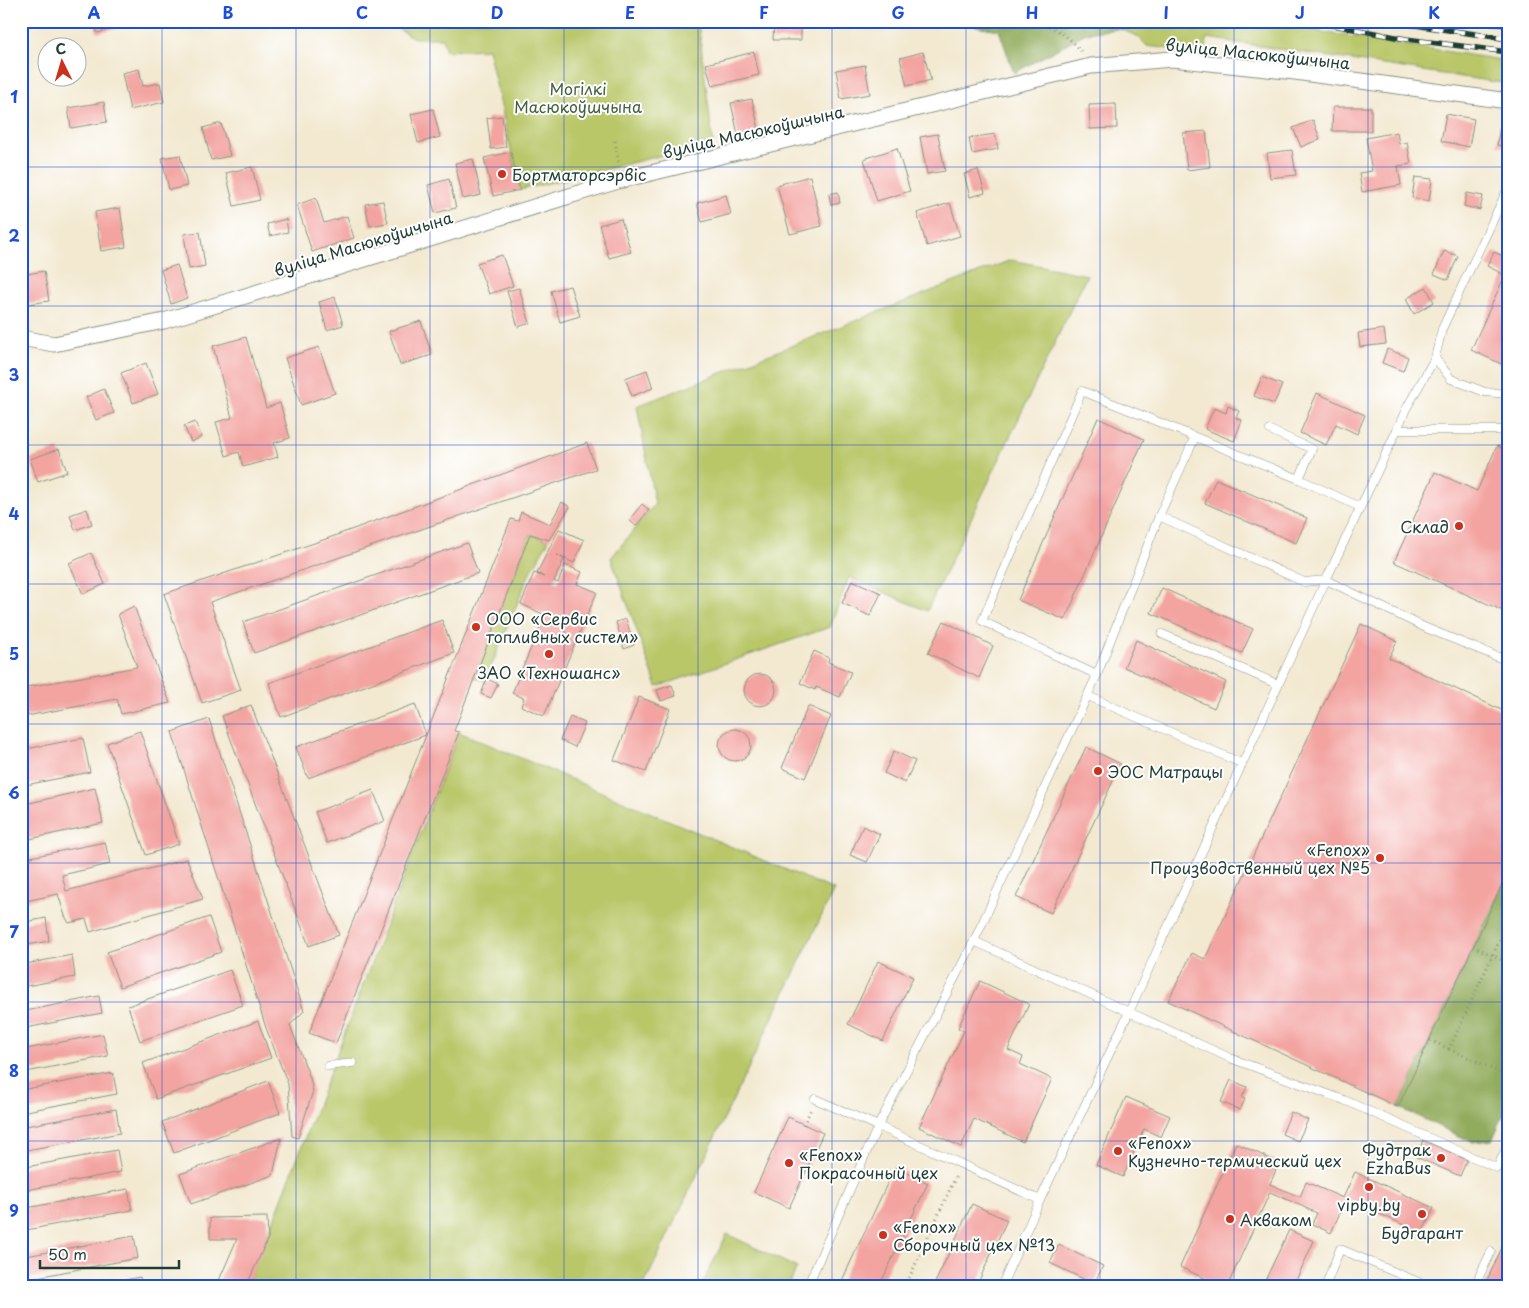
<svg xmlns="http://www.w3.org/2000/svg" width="1529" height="1308" font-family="'Playpen Sans',sans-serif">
	<rect width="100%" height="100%" fill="#fff"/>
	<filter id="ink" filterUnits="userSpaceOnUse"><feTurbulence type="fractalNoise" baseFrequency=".02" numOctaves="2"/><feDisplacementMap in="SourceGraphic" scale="10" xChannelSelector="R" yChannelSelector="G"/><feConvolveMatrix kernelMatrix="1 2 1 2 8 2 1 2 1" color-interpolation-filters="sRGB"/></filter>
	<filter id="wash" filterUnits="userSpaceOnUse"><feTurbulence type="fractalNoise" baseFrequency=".0096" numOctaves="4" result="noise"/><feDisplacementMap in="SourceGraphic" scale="20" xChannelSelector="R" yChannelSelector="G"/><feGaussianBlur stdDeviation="1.12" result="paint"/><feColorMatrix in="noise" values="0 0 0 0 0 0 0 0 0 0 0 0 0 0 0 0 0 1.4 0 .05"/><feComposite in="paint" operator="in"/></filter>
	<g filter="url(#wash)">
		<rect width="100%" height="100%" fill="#f3e9d1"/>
		<g fill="#b9c769" stroke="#6c824e">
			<path d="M385,21H698L713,143L520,190L488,49L446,51L442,38H414Z"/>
			<path d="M1137,21H1273L1322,32L1508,61V84L1207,38L1206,53L1147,46L1137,36L1120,29L1140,26Z"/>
			<path d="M1011,260L1087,275L927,611L849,577L830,627L657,687L611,558L655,504L637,406Z"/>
			<path d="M530,534L549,540L529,575L485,681L474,677Z"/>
			<path d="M459,732L834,890L643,1287H246L267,1238Z"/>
			<path d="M727,1234L797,1268L788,1287H701Z"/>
		</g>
		<g fill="#92ac5d" stroke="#587448">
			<path d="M945,21H1137L1140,26L1086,33L1014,73L999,30Z"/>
			<path d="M1508,874V1106L1492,1140L1472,1142L1398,1107Z"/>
		</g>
		<g id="blocks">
			<g fill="#f3a4a1">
				<path d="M94,21H140V22L97,33Z"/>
				<path d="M774,21H801V40H773Z"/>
				<path d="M754,52L759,75L712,86L706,64Z"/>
				<path d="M923,52L931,80L907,86L900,58Z"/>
				<path d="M865,65L870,94L841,99L836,70Z"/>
				<path d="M139,69L143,86L160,83L164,102L130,110L122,73Z"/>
				<path d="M752,99L760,134L739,139L731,103Z"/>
				<path d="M104,102L107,122L71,128L68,108Z"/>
				<path d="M1116,104L1117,128L1090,129L1089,105Z"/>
				<path d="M1333,107H1371V131H1332Z"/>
				<path d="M433,109L440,137L418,143L411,114Z"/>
				<path d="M1446,114L1474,119L1469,147L1441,141Z"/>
				<path d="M502,116L506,147L491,149L487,118Z"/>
				<path d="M1313,120L1320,139L1301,147L1293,128Z"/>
				<path d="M221,123L230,156L211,160L203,128Z"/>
				<path d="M1500,126L1508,128V147L1497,145Z"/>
				<path d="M1206,131L1210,167L1187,170L1183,133Z"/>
				<path d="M1397,132L1399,144L1407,142L1411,164L1398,166L1401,185L1362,192L1359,173L1372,171L1366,138Z"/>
				<path d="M938,134L945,171L927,174L920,137Z"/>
				<path d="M995,134L998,149L972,154L969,138Z"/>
				<path d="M897,148L910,191L877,201L864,159Z"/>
				<path d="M1292,150L1296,175L1270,178L1267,153Z"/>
				<path d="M511,152L520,190L493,196L484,158Z"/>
				<path d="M180,155L187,186L169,190L162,158Z"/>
				<path d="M473,159L481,195L463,199L455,163Z"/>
				<path d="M252,167L260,200L234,206L226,173Z"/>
				<path d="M978,170L985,193L970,197L964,174Z"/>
				<path d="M810,176L822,226L790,234L777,185Z"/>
				<path d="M1415,177L1432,179L1429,201L1412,198Z"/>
				<path d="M449,179L456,208L435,213L428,185Z"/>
				<path d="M838,192L840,203L831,205L829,194Z"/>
				<path d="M1467,193L1483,196L1480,210L1464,206Z"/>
				<path d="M726,195L731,214L702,222L697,203Z"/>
				<path d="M316,198L324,223L347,216L354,238L312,252L297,205Z"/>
				<path d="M383,201L388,223L370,226L365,204Z"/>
				<path d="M950,203L960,236L927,246L917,213Z"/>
				<path d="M120,208L126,247L101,251L95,212Z"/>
				<path d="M286,219L288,232L270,236L267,224Z"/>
				<path d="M621,219L631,252L609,258L599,225Z"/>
				<path d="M200,232L205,266L189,269L184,234Z"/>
				<path d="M1444,251L1458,256L1448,280L1434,274Z"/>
				<path d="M1494,252L1508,258V367L1471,350L1505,275L1487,266Z"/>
				<path d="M502,255L513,286L489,294L477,263Z"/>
				<path d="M177,265L187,298L171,304L161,270Z"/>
				<path d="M44,271L49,301L21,305V275Z"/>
				<path d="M570,286L580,316L560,322L551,291Z"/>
				<path d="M1426,287L1434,302L1414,314L1406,299Z"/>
				<path d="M519,288L530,323L518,327L507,291Z"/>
				<path d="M335,297L343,325L327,330L319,302Z"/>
				<path d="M421,321L432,355L400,365L389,331Z"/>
				<path d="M1384,329L1386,344L1360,347L1358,333Z"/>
				<path d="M246,337L266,408L280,403L290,438L274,443L278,457L243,467L239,452L226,456L216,422L232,418L213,346Z"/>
				<path d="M319,347L335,393L301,405L285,358Z"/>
				<path d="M1387,349L1408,357L1403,371L1382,363Z"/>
				<path d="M146,363L158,394L133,403L121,373Z"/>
				<path d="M647,370L653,388L632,396L625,378Z"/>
				<path d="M1262,377L1282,385L1274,404L1254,396Z"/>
				<path d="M104,389L114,413L96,420L86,397Z"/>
				<path d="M1317,393L1365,415L1357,434L1336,424L1326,445L1300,433Z"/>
				<path d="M1228,406L1239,411L1236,418L1242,420L1234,441L1205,429L1214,408L1226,413Z"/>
				<path d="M1098,418L1144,439L1065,620L1018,600Z"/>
				<path d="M195,422L202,437L191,442L184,426Z"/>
				<path d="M587,443L596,469L210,602L241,690L202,703L164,594L326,539Z"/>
				<path d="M1497,446L1508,451V613L1394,562L1435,472L1477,491Z"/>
				<path d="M59,449L67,472L38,482L30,459Z"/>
				<path d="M1216,479L1307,518L1296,543L1205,503Z"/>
				<path d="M562,502L570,507L549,540L530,534L454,731L459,732L336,1043L309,1033L511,519L518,521L521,512L550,524Z"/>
				<path d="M642,504L649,510L636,526L629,520Z"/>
				<path d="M87,509L92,524L75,530L70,515Z"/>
				<path d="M559,529L584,540L574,563L557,555L564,559L554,581L558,583L565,565L582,572L577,584L597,592L544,716L521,706L524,698L512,693L545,615L521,604L534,573L544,577L537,573Z"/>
				<path d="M467,543L478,573L254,653L243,622Z"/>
				<path d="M91,553L105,584L83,594L69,563Z"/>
				<path d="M852,580L881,593L870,616L842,603Z"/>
				<path d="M1162,588L1253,629L1242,653L1151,613Z"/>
				<path d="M134,606L170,703L121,714L117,699L21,717V688L137,667L118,614Z"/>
				<path d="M626,619L634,645L624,649L616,622Z"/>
				<path d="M442,620L454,653L281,717L269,683Z"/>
				<path d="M944,621L993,646L979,678L928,653Z"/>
				<path d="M1361,624L1397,641L1389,658L1508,713V872L1398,1107L1168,1001L1192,953L1205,959Z"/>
				<path d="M1136,640L1226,682L1214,708L1124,667Z"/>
				<path d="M814,651L829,658L828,662L851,672L840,697L816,687L815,690L800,683Z"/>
				<circle cx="760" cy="690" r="16"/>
				<path d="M487,679L498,684L491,698L481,694Z"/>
				<path d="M672,685L676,696L661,701L657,690Z"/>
				<path d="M639,697L670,709L646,772L614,760Z"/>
				<path d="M415,704L426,735L308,778L296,747Z"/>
				<path d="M251,705L339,935L309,946L222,716Z"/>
				<path d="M808,706L831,716L805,778L782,768Z"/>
				<path d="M570,717L585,723L575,747L560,740Z"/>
				<path d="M209,719L304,1011L290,1025L310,1078L313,1091L298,1138L292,1136L288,1084L266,1028L172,732Z"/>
				<circle cx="735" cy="745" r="16"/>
				<path d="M140,731L179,844L146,855L107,743Z"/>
				<path d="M83,738L90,772L21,786V750Z"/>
				<path d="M1086,747L1121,764L1051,913L1016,897Z"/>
				<path d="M894,751L915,761L905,783L884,773Z"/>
				<path d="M95,788L103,823L21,841V805Z"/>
				<path d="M373,790L385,821L327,843L315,812Z"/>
				<path d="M863,826L880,834L867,862L850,855Z"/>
				<path d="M105,842L110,864L62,875L66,891L187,859L203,899L90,932L86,919L69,923L65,916L58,894L21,902V859Z"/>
				<path d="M209,917L221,952L120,987L107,952Z"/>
				<path d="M46,918L49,941L21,946V923Z"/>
				<path d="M72,955L75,977L21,987V965Z"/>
				<path d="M878,961L913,977L883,1041L848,1024Z"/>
				<path d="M230,970L243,1005L140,1041L128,1006Z"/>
				<path d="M980,981L1029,1004L1008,1050L1023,1057L1020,1064L1052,1079L1023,1142L974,1119L961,1147L919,1127L964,1031L958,1028Z"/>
				<path d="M99,996L102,1013L21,1029V1012Z"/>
				<path d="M258,1021L271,1058L156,1099L143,1063Z"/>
				<path d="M103,1034L108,1056L21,1073V1050Z"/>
				<path d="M113,1073L117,1094L21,1112V1090Z"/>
				<path d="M1231,1080L1247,1087L1242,1098L1245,1099L1240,1110L1221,1102Z"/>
				<path d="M268,1081L280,1113L174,1153L162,1122Z"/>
				<path d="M1126,1097L1170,1116L1161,1137L1144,1129L1123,1177L1096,1165Z"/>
				<path d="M116,1109L120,1133L21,1151V1127Z"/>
				<path d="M1291,1112L1308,1120L1298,1141L1282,1134Z"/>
				<path d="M788,1117L823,1133L789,1208L754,1192Z"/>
				<path d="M281,1138L273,1175L191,1204L180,1174Z"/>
				<path d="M1423,1140L1467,1160L1460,1176L1416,1157Z"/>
				<path d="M1236,1143L1279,1163L1270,1184L1300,1197L1306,1182L1343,1198L1355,1172L1434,1208L1422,1233L1346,1199L1331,1233L1312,1224L1317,1213L1270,1192L1227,1287H1224L1180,1267Z"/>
				<path d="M117,1150L121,1172L21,1191V1168Z"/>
				<path d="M895,1167L928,1183L879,1287H839Z"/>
				<path d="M128,1189L132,1210L21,1231V1209Z"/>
				<path d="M972,1204L1007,1220L976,1287H933Z"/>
				<path d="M267,1217L268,1238L246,1287L217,1285L237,1239H210V1218Z"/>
				<path d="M1289,1230L1314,1241L1293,1287H1262Z"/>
				<path d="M134,1236L138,1258L21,1280V1257Z"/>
				<path d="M1059,1245L1103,1266L1094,1284L1050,1263Z"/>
				<path d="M1503,1245L1508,1247V1287H1484Z"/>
				<path d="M140,1277L142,1287H93V1286Z"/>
			</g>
		</g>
	</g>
	<g filter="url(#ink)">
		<use href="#blocks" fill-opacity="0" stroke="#899382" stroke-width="1"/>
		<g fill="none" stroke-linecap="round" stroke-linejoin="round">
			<defs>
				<g id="lane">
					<path d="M1508,188L1442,329L1435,358L1451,379L1485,392L1508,394"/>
					<path d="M1270,430L1312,449L1299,479L1360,507"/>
					<path d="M1397,430L1406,409L1435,358"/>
					<path d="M1195,437L1159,516L1097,675L982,621L1082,391L1299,479"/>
					<path d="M1159,516L1304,582L1326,580L1397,430H1508"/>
					<path d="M1162,634L1277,684"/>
					<path d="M1508,661L1426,628L1326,580L1129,1012L1230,1058L1344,1100L1497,1168L1508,1145"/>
					<path d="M1088,696L1241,763"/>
					<path d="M328,1066L353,1063"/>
					<path d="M815,1099L878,1126L974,941"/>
					<path d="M807,1287L878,1126L1040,1200L1129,1012L974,941L1097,675"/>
					<path d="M1001,1287L1040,1200"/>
					<path d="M1325,1287L1340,1249L1430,1287"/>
					<path d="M1474,1287L1491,1252"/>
				</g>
				<path id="street" d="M21,338L54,344L164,321L618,181L1091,66L1172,59L1295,72L1508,101"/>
			</defs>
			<use href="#lane" stroke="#899382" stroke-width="9"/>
			<use href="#street" stroke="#899382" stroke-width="17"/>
			<g stroke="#899382" stroke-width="3" stroke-dasharray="1 4" stroke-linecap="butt">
				<path d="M1035,21C1053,26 1070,37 1081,51"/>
				<path d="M615,141L619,165"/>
				<path d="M1508,922L1449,1049L1508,1076"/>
				<path d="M1473,946L1508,963"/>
				<path d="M1430,1040L1449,1049"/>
				<path d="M804,1125L811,1109"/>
				<path d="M905,1287L957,1174"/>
			</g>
			<use href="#lane" stroke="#fff" stroke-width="8"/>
			<use href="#street" stroke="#fff" stroke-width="15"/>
			<defs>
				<g id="rail">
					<path d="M1312,21L1406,39L1508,52"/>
					<path d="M1388,21L1508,39"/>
					<path d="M1465,21L1508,25"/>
				</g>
			</defs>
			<use href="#rail" stroke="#1f3d34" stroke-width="5.5"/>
			<use href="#rail" stroke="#fff" stroke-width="4" stroke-dasharray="11" stroke-linecap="butt"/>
		</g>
	</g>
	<path fill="none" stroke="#1d4ed8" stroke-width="1" stroke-opacity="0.55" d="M162,21V1287M296,21V1287M430,21V1287M564,21V1287M698,21V1287M832,21V1287M966,21V1287M1100,21V1287M1234,21V1287M1368,21V1287M21,167H1508M21,306H1508M21,445H1508M21,584H1508M21,724H1508M21,863H1508M21,1002H1508M21,1141H1508"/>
	<g fill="#c8321e" stroke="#fff" stroke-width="2">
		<circle cx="502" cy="174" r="5"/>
		<circle cx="1459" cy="526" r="5"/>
		<circle cx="476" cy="627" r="5"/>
		<circle cx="549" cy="654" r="5"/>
		<circle cx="1098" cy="771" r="5"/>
		<circle cx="1380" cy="858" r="5"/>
		<circle cx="1118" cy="1151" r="5"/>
		<circle cx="1441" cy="1158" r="5"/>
		<circle cx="789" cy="1163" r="5"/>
		<circle cx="1369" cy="1187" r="5"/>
		<circle cx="1422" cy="1214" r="5"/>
		<circle cx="1230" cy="1219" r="5"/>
		<circle cx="883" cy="1235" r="5"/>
	</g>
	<g text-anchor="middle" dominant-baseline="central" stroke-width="4" stroke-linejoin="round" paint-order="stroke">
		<g font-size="16" fill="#1f3d34" stroke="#fff">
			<text transform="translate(1258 53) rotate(6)">вуліца Масюкоўшчына</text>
			<text transform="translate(753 131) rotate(-13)">вуліца Масюкоўшчына</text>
			<text transform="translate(363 243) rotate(-17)">вуліца Масюкоўшчына</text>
		</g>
		<g font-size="16" fill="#466041" stroke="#fff">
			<text x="578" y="88">Могілкі<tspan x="578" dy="18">Масюкоўшчына</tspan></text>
		</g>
		<g font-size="16" fill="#1f3d34" stroke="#fff" text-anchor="start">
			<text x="512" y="174">Бортматорсэрвіс</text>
			<text x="1449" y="526" text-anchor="end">Склад</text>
			<text x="486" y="618">ООО «Сервис<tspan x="486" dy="18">топливных систем»</tspan></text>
			<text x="549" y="672" text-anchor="middle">ЗАО «Техношанс»</text>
			<text x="1108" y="771">ЭОС Матрацы</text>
			<text x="1370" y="849" text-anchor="end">«Fenox»<tspan x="1370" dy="18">Производственный цех №5</tspan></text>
			<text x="1128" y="1142">«Fenox»<tspan x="1128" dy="18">Кузнечно-термический цех</tspan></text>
			<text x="1431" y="1149" text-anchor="end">Фудтрак<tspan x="1431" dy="18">EzhaBus</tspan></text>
			<text x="799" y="1154">«Fenox»<tspan x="799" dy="18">Покрасочный цех</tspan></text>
			<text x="1369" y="1204" text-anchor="middle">vipby.by</text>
			<text x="1240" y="1219">Акваком</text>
			<text x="893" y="1226">«Fenox»<tspan x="893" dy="18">Сборочный цех №13</tspan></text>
			<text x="1422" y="1232" text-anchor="middle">Будгарант</text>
		</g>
	</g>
	<rect width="1529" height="1308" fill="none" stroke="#fff" stroke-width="55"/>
	<g transform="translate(62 62) rotate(355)"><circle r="24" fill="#ffffff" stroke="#a5b1ae"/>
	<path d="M0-4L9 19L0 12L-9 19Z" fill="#c8321e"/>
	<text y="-8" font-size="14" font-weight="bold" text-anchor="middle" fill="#1f3d34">С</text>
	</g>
	<path d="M40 1260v8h139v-8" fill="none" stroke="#1f3d34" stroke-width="2.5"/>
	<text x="48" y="1260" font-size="15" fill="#1f3d34" stroke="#ffffff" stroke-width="4" paint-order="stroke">50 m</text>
	<rect x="28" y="28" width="1474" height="1252" fill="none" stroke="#1d4ed8" stroke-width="2"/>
	<g font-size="16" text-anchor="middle" font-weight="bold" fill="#1d4ed8">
		<text x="94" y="19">A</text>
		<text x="228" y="19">B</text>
		<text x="362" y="19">C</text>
		<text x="497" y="19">D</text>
		<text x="630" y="19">E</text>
		<text x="764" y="19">F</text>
		<text x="898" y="19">G</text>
		<text x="1032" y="19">H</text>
		<text x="1166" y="19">I</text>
		<text x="1300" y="19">J</text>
		<text x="1434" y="19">K</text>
		<text x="14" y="103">1</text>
		<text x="14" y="242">2</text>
		<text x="14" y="381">3</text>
		<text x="14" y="520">4</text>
		<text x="14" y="660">5</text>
		<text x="14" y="799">6</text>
		<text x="14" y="938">7</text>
		<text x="14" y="1077">8</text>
		<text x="14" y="1217">9</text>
	</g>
</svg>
